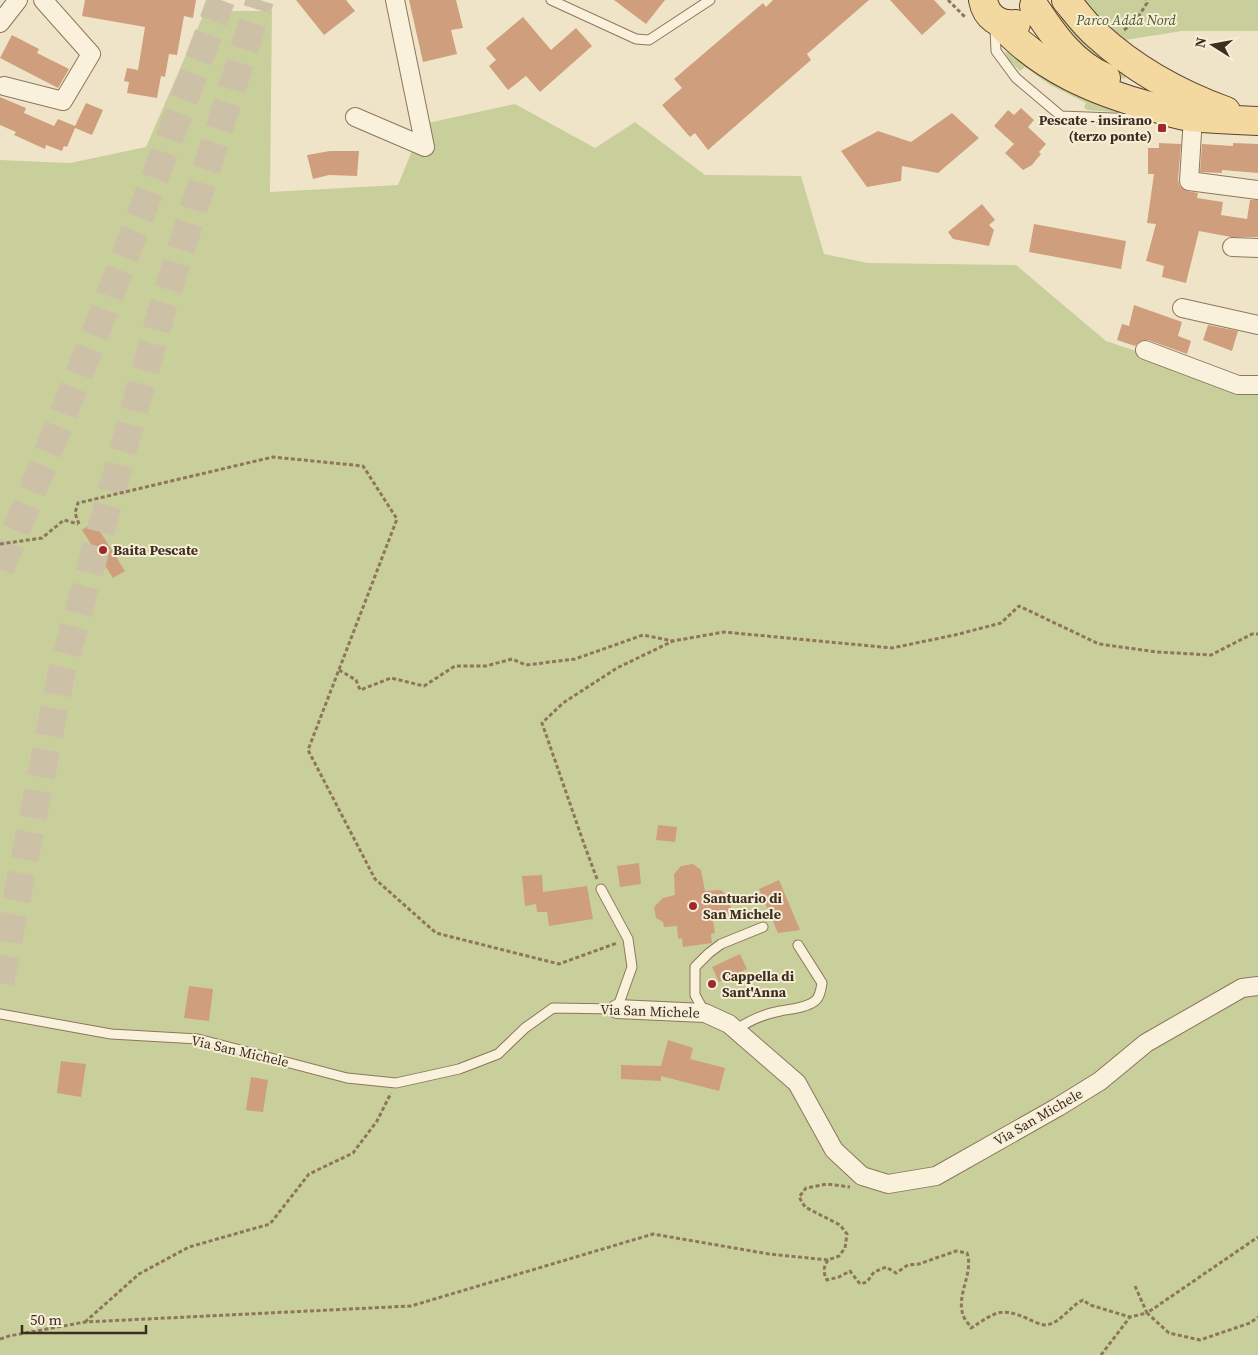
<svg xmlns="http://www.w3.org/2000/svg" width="1258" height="1355" font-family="'Source Serif 4',serif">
	<rect width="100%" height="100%" fill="#f0e4c8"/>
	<g fill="#c9cf9b">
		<path d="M1075,0H1258V31H1182L1119,41Z"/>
		<path d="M1064,5L1130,71L1124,79L1103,70L1051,12Z"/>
		<path d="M205,11H272L270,192L398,185L423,124L515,104L595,148L635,122L705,175L801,176L824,254L868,263L1016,265L1106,341L1229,382L1258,381V1355H0V160L70,163L146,147Z"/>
		<path d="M1005,51L1028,66L1124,113L1087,110L1084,107L1086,103L1050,85L1025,67L1020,71L1007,58Z"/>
	</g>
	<g fill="#cf9f7d">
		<path d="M85,0H196L193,18L184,16L177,55L169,54L165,77L161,76L157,98L127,93L129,82L124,81L127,68L138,70L145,27L82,16Z"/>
		<path d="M296,0H346L355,11L324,35Z"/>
		<path d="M409,0H456L463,28L451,30L457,54L423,62Z"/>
		<path d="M614,0H665L646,24Z"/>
		<path d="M773,0H869L807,54L811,60L708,150L695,133L690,137L662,105L682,88L674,79L763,3L766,7Z"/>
		<path d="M890,0H934L946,13L922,35Z"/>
		<path d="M523,17L551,50L576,28L592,46L540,92L526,76L508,90L489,66L496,60L486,48Z"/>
		<path d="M12,35L39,49L37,53L69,69L58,88L0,58Z"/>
		<path d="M0,97L26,108L24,113L54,126L58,119L75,126L86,103L103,110L92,135L75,128L67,147L64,146L62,151L46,145L45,149L14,135L16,132L0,125Z"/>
		<path d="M1021,108L1034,120L1028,127L1046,144L1039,152L1041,154L1032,165L1023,170L1005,153L1014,144L994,126L1008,110L1014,115Z"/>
		<path d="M952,113L979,138L938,173L902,166L901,181L867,187L841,151L878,131L911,142Z"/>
		<path d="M1159,143L1181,144L1178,180L1180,186L1187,191L1198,193L1197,198L1223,202L1221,215L1247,219L1250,200H1258V237H1231L1199,231L1186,283L1162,277L1164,266L1146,261L1156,224L1147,223L1154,174H1148V148H1159Z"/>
		<path d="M1233,143L1258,144V173L1222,170V173L1200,172L1202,144L1233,146Z"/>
		<path d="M330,151H359L357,176L329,175L313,179L307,155Z"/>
		<path d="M982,204L995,220L989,225L994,230L989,246L953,239L948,232Z"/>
		<path d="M1034,224L1126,241L1121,269L1029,252Z"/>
		<path d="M1134,305L1182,322L1178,336L1191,341L1187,354L1148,340H1143L1135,346L1117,340L1122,324L1129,326Z"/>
		<path d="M1208,325L1238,331L1232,351L1203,340Z"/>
		<path d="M94,522L125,571L113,578L82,530Z"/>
		<path d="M658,825L677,827L675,842L656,840Z"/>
		<path d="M639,863L641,884L620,887L617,866Z"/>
		<path d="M693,864L701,870L705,891L721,890L729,898L731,908L724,919L713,921L715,933L711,934L712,943L683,947L682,938L678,939L677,926L664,927L663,922L656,918L654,907L663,898L675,895L674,874L681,866Z"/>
		<path d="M542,875L543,892L587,886L593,919L549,926L547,912H537L536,904L525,906L522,876Z"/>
		<path d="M779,880L800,930L778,933L759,889Z"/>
		<path d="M740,954L747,969L719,982L712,967Z"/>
		<path d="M189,986L213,989L209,1021L184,1018Z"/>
		<path d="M668,1040L693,1048L690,1059L725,1068L719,1091L661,1076V1081L621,1079V1065L661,1066Z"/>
		<path d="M61,1061L86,1064L81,1097L57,1093Z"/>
		<path d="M251,1077L268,1080L263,1112L246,1110Z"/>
	</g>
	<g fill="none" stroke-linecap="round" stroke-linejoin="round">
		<g stroke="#ccc0a6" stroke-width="28" stroke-dasharray="28 14" stroke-linecap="butt">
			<path d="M0,569C79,382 150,191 221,0"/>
			<path d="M0,983L61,675L163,306L260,0"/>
		</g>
		<defs>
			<g id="service">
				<path d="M551,0L636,39L649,40L710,0"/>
				<path d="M995,28L996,51L1016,78L1061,116L1139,119L1146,108"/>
				<path d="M705,1013L695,995V967L709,953L721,944L763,927"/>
				<path d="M0,1014L111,1034L198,1039L347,1078L396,1083L459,1069L498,1054L525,1028L553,1008L617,1009L632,967L628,939L601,889"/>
				<path d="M736,1030C748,1021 765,1014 780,1011C791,1009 806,1008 815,1001C820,997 821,989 822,983L798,945"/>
			</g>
			<g id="minor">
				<path d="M0,23L18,0"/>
				<path d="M4,86L63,101L91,54L43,0"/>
				<path d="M355,117L425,147L395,0"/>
				<path d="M1193,117L1189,181L1258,190"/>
				<path d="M1232,247L1258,248"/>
				<path d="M1182,308L1258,325"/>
				<path d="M1145,350L1238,385H1258"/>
				<path d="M617,1009L705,1013L729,1024L797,1083L834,1150L862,1176L888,1184L936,1176L1058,1107L1100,1081L1146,1043L1242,988L1258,986"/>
			</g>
			<g id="primary">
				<path d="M983,0C986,17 999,26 1016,24"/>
				<path d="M1066,0C1076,12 1085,25 1097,35C1134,69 1179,94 1226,111"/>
				<path d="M1034,6C1053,35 1073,64 1106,78"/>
				<path d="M999,22C1039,68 1096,92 1153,107C1165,111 1177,115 1190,117C1212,119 1235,120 1258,121"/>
			</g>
		</defs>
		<use href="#service" stroke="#8d765c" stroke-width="11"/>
		<use href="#minor" stroke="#8d765c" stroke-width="20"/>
		<use href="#primary" stroke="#5b4430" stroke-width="30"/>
		<g stroke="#8d765c" stroke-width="3" stroke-dasharray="4 2.5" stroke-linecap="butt">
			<path d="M948,0L965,17"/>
			<path d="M1124,30L1135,22L1147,3L1146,0"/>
			<path d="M79,524L75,513L78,503L273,457L363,466L397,519L308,750L375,879L436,933L559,964L617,943"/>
			<path d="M0,544L42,538L64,520L78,524"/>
			<path d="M339,670L356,680L360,690L391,678L424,686L455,666H486L512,659L526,665L575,659L643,635L673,641"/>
			<path d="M597,879L584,844L542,723L563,703L617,668L673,641L724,632L892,648L955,635L1001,623L1019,606L1099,644L1157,652L1211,655L1252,634H1258"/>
			<path d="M828,1260C823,1268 823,1272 827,1280L839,1277L850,1271L860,1284L867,1282L874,1272L886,1267L896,1273L908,1265L919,1264L956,1251L967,1253C974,1273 956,1294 963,1315C964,1319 969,1324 971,1328C995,1313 1000,1306 1028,1319C1033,1321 1040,1325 1046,1325C1061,1323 1070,1306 1083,1300L1090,1305L1130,1317"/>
			<path d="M1135,1286L1147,1313L1258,1237"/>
			<path d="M85,1322L139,1274L189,1247L270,1224L309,1174L353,1153L377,1121L391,1093"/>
			<path d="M0,1339L9,1336L85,1322L411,1306L653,1234L769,1254L828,1260L839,1256L845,1248L847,1234L840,1225L805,1207L799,1197L806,1188L827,1184L850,1187"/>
			<path d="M1101,1355L1130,1317L1147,1313L1169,1333L1200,1340L1250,1323L1258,1317"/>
		</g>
		<use href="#service" stroke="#faf1dc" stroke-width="9"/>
		<use href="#minor" stroke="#faf1dc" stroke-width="18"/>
		<use href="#primary" stroke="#f3d9a0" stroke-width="28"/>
	</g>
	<g fill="#9e2a2b" stroke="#f7eed8" stroke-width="2">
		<rect x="1157" y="123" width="10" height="10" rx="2.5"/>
		<circle cx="103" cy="550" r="5"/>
		<circle cx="693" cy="906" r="5"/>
		<circle cx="712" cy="984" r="5"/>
	</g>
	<g text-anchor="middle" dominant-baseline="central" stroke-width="4" stroke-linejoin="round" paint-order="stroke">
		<g font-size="14" font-style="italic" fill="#4d5a26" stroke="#f7eed8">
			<text x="1126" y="20">Parco Adda Nord</text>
		</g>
		<g font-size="14" font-weight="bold" fill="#3d2e20" stroke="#f7eed8" text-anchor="start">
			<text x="1152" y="120" text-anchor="end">Pescate - insirano<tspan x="1152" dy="16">(terzo ponte)</tspan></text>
			<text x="113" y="550">Baita Pescate</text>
			<text x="703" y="898">Santuario di<tspan x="703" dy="16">San Michele</tspan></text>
			<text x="722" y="976">Cappella di<tspan x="722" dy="16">Sant'Anna</tspan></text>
		</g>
		<g font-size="14" fill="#3d2e20" stroke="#f7eed8">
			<text transform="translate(650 1011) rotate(2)">Via San Michele</text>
			<text transform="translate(240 1051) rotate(13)">Via San Michele</text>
			<text transform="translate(1038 1117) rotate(-30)">Via San Michele</text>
		</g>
	</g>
	<g transform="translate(1213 45) rotate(281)" stroke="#f7eed8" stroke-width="4" paint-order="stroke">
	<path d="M0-4L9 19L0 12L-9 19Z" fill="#3d2e20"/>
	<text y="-8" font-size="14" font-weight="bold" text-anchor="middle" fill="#3d2e20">N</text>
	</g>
	<path d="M22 1325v8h124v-8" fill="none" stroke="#3d2e20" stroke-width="2.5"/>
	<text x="30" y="1325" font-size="15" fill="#3d2e20" stroke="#f7eed8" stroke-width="4" paint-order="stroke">50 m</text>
</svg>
